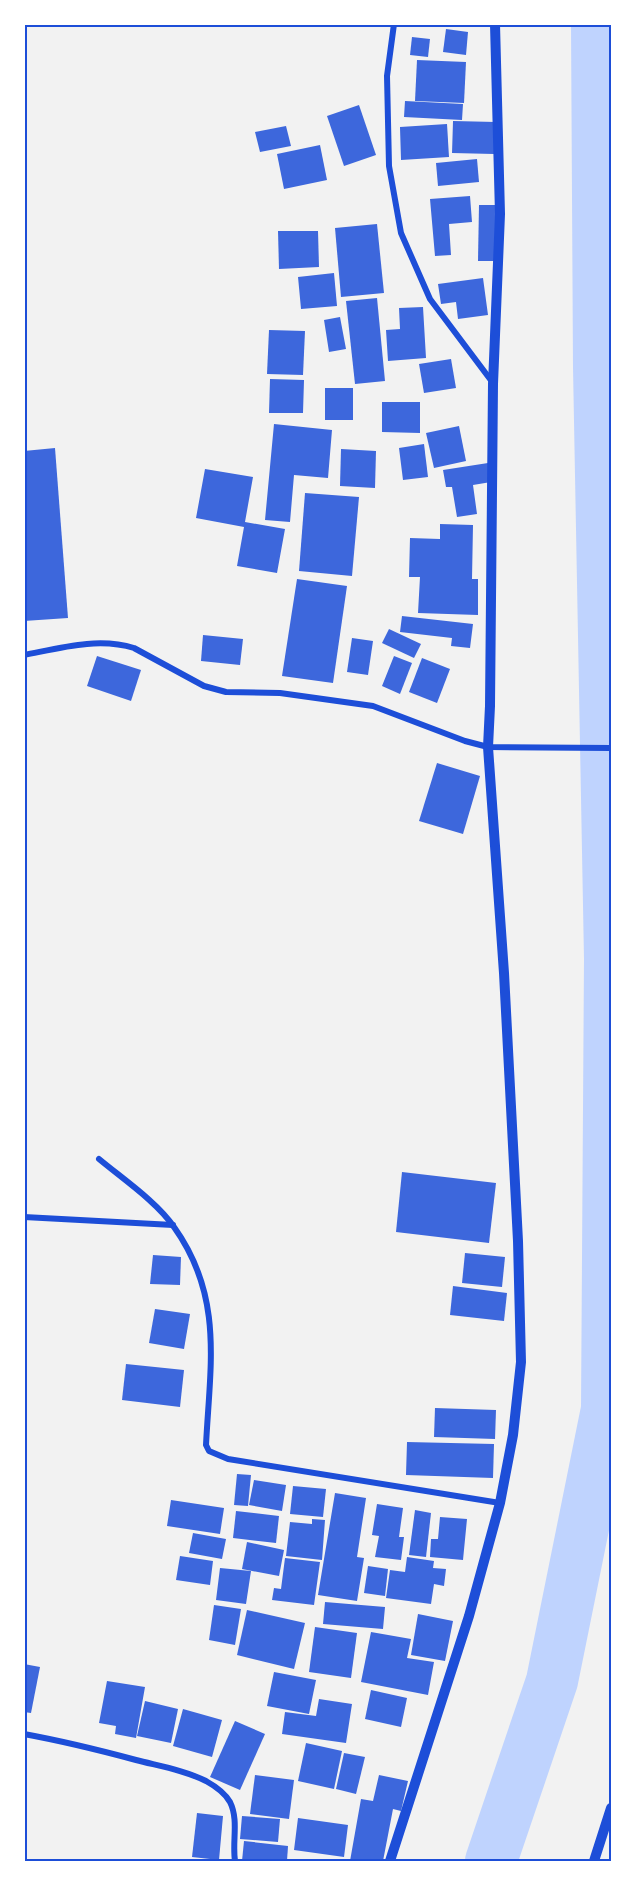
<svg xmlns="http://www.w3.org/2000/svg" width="635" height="1885" font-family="Signika,sans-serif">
	<rect width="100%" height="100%" fill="#f2f2f2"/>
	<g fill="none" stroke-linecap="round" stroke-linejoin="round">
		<path stroke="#bfd3fe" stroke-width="52" d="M491,1861L552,1681L607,1409L610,959L599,367L597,24"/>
	</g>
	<g fill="#3d67dc">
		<path d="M446,29L468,32L466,55L443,52Z"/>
		<path d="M412,37L430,39L428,57L410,55Z"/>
		<path d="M417,60L466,62L464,103L415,101Z"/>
		<path d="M405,101L463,104L462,120L404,117Z"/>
		<path d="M359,105L376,155L344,166L327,116Z"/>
		<path d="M453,121L496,122L494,154L452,153Z"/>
		<path d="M447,124L449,157L401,160L400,127Z"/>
		<path d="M286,126L291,146L260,152L255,132Z"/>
		<path d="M320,145L327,180L284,189L277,154Z"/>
		<path d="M477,159L479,182L438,186L436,163Z"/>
		<path d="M470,196L472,222L449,224L451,255L435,256L430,199Z"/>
		<path d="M479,205H497L496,261H478Z"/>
		<path d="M377,224L384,293L341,297L335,228Z"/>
		<path d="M278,231H318L319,267L279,269Z"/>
		<path d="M334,273L337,306L301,309L298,277Z"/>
		<path d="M483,278L488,315L458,319L456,302L441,304L438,284Z"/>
		<path d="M377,298L385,381L355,384L346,301Z"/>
		<path d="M423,307L426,358L388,361L386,330L400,329L399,308Z"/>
		<path d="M340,317L346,349L329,352L324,320Z"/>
		<path d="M269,330L305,331L303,375L267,374Z"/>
		<path d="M451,359L456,388L424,393L419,364Z"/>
		<path d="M270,379L304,380L303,413H269Z"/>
		<rect x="325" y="388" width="28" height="32"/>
		<path d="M382,402H420V433L382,432Z"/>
		<path d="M274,424L332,430L328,478L294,475L290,522L265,520Z"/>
		<path d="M459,426L466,461L434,468L426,433Z"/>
		<path d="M424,444L428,477L403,480L399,448Z"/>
		<path d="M55,448L68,618L24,621V451Z"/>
		<path d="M341,449L376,451L375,488L340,486Z"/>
		<path d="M488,463L491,482L473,485L477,514L457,517L452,487H446L443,470Z"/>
		<path d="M205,469L253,477L245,522L285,529L277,573L237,566L244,527L196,518Z"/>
		<path d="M305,493L359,497L352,576L299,571Z"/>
		<path d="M440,524L473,525L472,579H478V615L418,613L420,577H409L410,538L440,539Z"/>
		<path d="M297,579L347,586L333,683L282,676Z"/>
		<path d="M402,616L473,624L470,648L451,646L452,638L400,632Z"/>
		<path d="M389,629L421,644L414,658L382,643Z"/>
		<path d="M203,635L243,639L240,665L201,661Z"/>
		<path d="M352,638L373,641L368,675L347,672Z"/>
		<path d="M97,656L141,670L131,701L87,686Z"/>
		<path d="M394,656L412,663L400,694L382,686Z"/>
		<path d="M422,658L450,669L437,703L409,692Z"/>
		<path d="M437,763L480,776L463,834L419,821Z"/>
		<path d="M402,1172L496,1183L489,1243L396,1232Z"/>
		<path d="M465,1253L505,1257L502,1287L462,1283Z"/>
		<path d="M153,1255L181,1257L180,1285L150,1284Z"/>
		<path d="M453,1286L507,1293L504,1321L450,1315Z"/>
		<path d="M155,1309L190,1314L184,1349L149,1343Z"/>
		<path d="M126,1364L184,1370L180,1407L122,1400Z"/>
		<path d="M435,1408L496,1410L495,1439L434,1437Z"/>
		<path d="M407,1442L494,1444L493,1478L406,1475Z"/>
		<path d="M237,1474L251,1475L248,1506L234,1505Z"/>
		<path d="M254,1480L286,1485L282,1511L249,1505Z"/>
		<path d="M293,1486L326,1489L323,1517L290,1514Z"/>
		<path d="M335,1493L366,1498L357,1557L364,1558L357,1601L318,1595Z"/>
		<path d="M171,1500L224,1508L220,1534L167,1526Z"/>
		<path d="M377,1504L403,1508L399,1537H404L401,1560L375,1557L379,1536L372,1535Z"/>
		<path d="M415,1510L431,1513L426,1557L409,1555Z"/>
		<path d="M236,1511L279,1516L276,1543L233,1538Z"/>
		<path d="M440,1517L467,1519L463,1560L430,1557L431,1539H438Z"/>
		<path d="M312,1519L325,1520L322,1560L286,1556L290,1522L312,1524Z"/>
		<path d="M193,1533L226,1539L222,1559L189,1553Z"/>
		<path d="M247,1542L284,1550L279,1576L242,1569Z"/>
		<path d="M180,1556L213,1561L210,1585L176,1580Z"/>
		<path d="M407,1557L434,1561L433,1568L446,1569L444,1586L434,1584L431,1604L386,1598L390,1570L405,1572Z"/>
		<path d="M285,1558L320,1562L314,1605L272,1600L274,1588L281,1589Z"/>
		<path d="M368,1566L388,1569L385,1596L364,1593Z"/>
		<path d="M220,1568L251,1571L246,1604L216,1600Z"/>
		<path d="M325,1602L385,1607L383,1629L323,1624Z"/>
		<path d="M214,1605L241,1609L235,1645L209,1640Z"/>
		<path d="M247,1610L305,1623L294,1669L237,1655Z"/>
		<path d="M418,1614L453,1621L445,1661L411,1655Z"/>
		<path d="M315,1627L357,1633L351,1678L309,1672Z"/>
		<path d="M371,1632L411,1639L407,1658L434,1662L428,1695L361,1682Z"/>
		<path d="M24,1664L40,1667L31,1713L24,1712Z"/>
		<path d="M274,1672L316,1680L309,1714L267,1706Z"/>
		<path d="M107,1681L145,1687L136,1738L115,1734L116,1726L99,1723Z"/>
		<path d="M371,1690L407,1698L401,1727L365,1719Z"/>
		<path d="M319,1699L352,1704L346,1743L282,1734L285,1712L316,1716Z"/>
		<path d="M145,1701L178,1709L171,1743L137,1736Z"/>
		<path d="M183,1709L222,1720L212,1757L173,1746Z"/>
		<path d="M235,1721L265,1734L240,1790L210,1777Z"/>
		<path d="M306,1743L342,1751L334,1789L298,1781Z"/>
		<path d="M344,1753L365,1757L356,1794L336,1789Z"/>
		<path d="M255,1775L294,1780L289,1819L250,1814Z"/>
		<path d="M379,1775L408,1781L401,1811L393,1809L383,1861H350L361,1799L373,1801Z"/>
		<path d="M197,1813L223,1816L219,1860L192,1857Z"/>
		<path d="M242,1816L280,1819L278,1842L240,1839Z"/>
		<path d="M298,1818L348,1825L344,1857L294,1850Z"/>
		<path d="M244,1841L288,1846L287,1861H242Z"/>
	</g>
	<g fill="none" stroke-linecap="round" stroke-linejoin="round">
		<g stroke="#1d4ed8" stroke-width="6">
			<path d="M394,24L387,76L389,166L401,233L430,299L493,383"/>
			<path d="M24,655C60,648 98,637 134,648L204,686L226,692L280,693L373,706L465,741L488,747L611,748"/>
			<path d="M99,1159C123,1179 157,1202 174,1227C224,1297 210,1365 206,1445L209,1451L228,1459L500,1503"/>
			<path d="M24,1217L173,1225"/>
			<path d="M24,1734C62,1741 99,1750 136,1760C159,1766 184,1770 206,1781C215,1786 225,1793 230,1802C239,1820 232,1842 235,1861"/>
		</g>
		<g stroke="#1d4ed8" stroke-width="10">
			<path d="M390,1861L469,1616L500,1503L513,1435L521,1362L518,1241L504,973L488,747L490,706L493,384L500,214L495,24"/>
			<path d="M594,1861L611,1808"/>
		</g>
	</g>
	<rect width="635" height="1885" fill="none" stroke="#ffffff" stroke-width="51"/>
	<rect x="26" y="26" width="584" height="1834" fill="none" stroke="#1d4ed8" stroke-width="2"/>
</svg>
